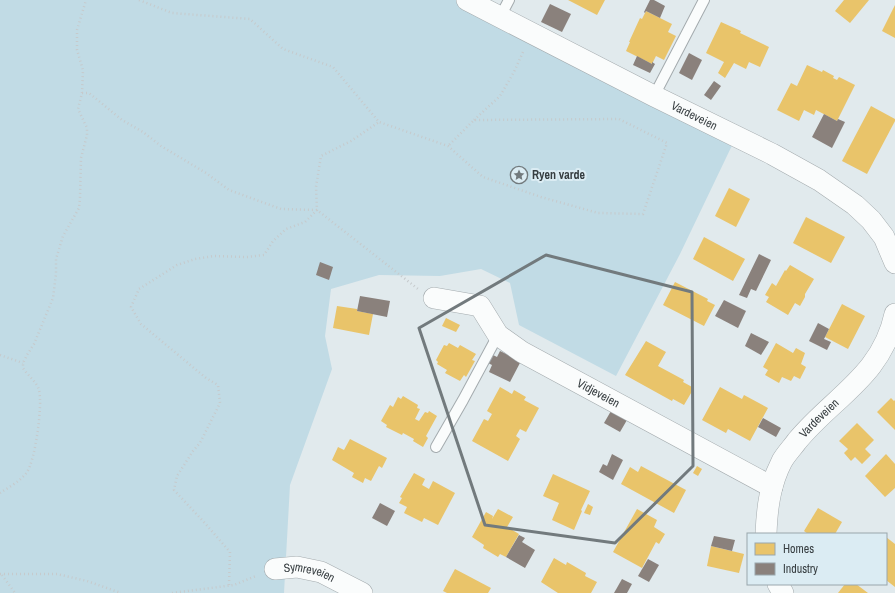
<svg xmlns="http://www.w3.org/2000/svg" width="895" height="593" font-family="'Archivo Narrow',sans-serif">
	<rect width="100%" height="100%" fill="#e1eaed"/>
	<path fill="#c1dbe5" d="M0,0H489L737,135L680,254L616,376L519,325L510,283L481,269L440,276L379,275L331,289L325,336L332,369L290,485L284,593H0Z"/>
	<g fill="#e9c46a">
		<path d="M568,0H605L597,15Z"/>
		<path d="M844,0H869L850,23L835,11Z"/>
		<path d="M895,5V38L882,31Z"/>
		<path d="M646,11L672,24L668,32L676,36L664,60L656,56L652,64L626,51L630,42H629L640,18L642,19Z"/>
		<path d="M721,22L741,31L740,33L769,47L760,67L749,62L746,69L734,63L725,78L718,73L724,62L706,53Z"/>
		<path d="M807,65L822,72L823,70L834,76L833,78L837,80L839,77L855,85L837,121L816,110L814,115L804,110L799,121L777,110L791,83L797,86Z"/>
		<path d="M871,106L895,119V121L867,174L842,161Z"/>
		<path d="M729,188L750,199L736,227L715,216Z"/>
		<path d="M806,217L845,237L831,263L793,243Z"/>
		<path d="M704,237L745,259L733,281L693,259Z"/>
		<path d="M790,265L814,279L805,294V297L800,306L795,303L788,315L766,302L769,297L765,295L772,283L776,286L785,270L786,271Z"/>
		<path d="M675,282L708,299L707,301L715,305L704,326L663,305Z"/>
		<path d="M842,304L865,316L848,349L825,337Z"/>
		<path d="M337,306L357,309V311L373,314L369,335L333,328Z"/>
		<path d="M446,318L460,325L456,332L442,326Z"/>
		<path d="M646,341L666,352L658,366L684,380L683,382L694,388L684,405L673,399L672,401L625,375Z"/>
		<path d="M449,343L458,348L460,345L476,354L472,360L475,361L466,377L464,375L460,381L445,373L447,370L437,364L438,362L436,360L444,345L447,346Z"/>
		<path d="M776,343L793,353L796,348L805,353L801,364L806,367L800,379L794,376L791,381L782,377L779,383L765,375L768,370L763,367Z"/>
		<path d="M500,387L512,394L514,390L526,397L524,400L539,408L526,432L520,429L516,436L520,439L508,461L472,441L484,419L488,421L492,414L487,411Z"/>
		<path d="M720,387L742,399L744,395L768,408L750,441L728,429L726,433L702,420Z"/>
		<path d="M403,396L418,405L417,408L420,409L415,419L419,421L425,412L428,413L429,411L437,416L426,436L428,438L423,447L413,441L414,439L403,433L402,435L386,427L387,425L381,421L390,405L393,407L398,397L401,399Z"/>
		<path d="M891,398L894,401L895,400V430L877,412Z"/>
		<path d="M857,423L874,440L865,449L871,455L862,464L855,457L851,461L844,453L848,449L839,441Z"/>
		<path d="M350,439L387,458L382,468L379,466L371,481L365,478L363,483L352,477L354,473L332,460L338,447L344,450Z"/>
		<path d="M886,454L895,464V488L885,497L865,476Z"/>
		<path d="M641,466L686,490L674,513L621,484L630,467L638,472Z"/>
		<path d="M697,466L702,469L698,476L693,473Z"/>
		<path d="M414,473L425,479L422,485L429,489L433,481L455,493L438,525L424,518L422,522L404,513L407,507L399,503L402,498L400,497Z"/>
		<path d="M553,474L590,491L581,510L582,511L574,530L552,520L559,503L543,496Z"/>
		<path d="M588,504L593,507L590,515L584,513Z"/>
		<path d="M818,508L842,522L835,534H808L804,531Z"/>
		<path d="M498,509L513,517L507,527L519,534L506,557L500,554L498,557L483,548L484,545L472,537L486,512L493,516L492,519Z"/>
		<path d="M637,509L657,520L654,527L665,534L659,544L656,542L642,568L613,552Z"/>
		<path d="M886,537L895,544V587L886,580Z"/>
		<path d="M711,546L744,554L739,573L707,566Z"/>
		<path d="M554,558L566,565L567,562L586,573L585,576L597,582L591,593H558L541,582Z"/>
		<path d="M455,569L491,588L488,593H447L443,591Z"/>
		<path d="M845,584H856L868,593H838Z"/>
	</g>
	<g fill="#8a817c">
		<path d="M650,0H654L665,6L660,18L646,11L645,13L644,12Z"/>
		<path d="M550,4L571,14L562,32L541,22Z"/>
		<path d="M689,53L702,60L692,80L679,73Z"/>
		<path d="M637,56L652,64V62L655,64L650,73L633,65Z"/>
		<path d="M714,81L721,86L711,100L704,95Z"/>
		<path d="M824,114L837,121L838,119L845,122L832,148L812,137Z"/>
		<path d="M759,254L771,260L756,291L751,289L747,298L739,295Z"/>
		<path d="M320,262L333,267L329,280L316,275Z"/>
		<path d="M360,296L390,301L387,317L357,311Z"/>
		<path d="M724,300L746,311L738,328L715,316Z"/>
		<path d="M818,323L829,329L824,339L831,342L827,350L809,341Z"/>
		<path d="M751,333L769,342L761,355L745,346Z"/>
		<path d="M500,351L521,361L510,382L489,372L492,365L488,363L493,355L497,357Z"/>
		<path d="M611,411L627,420L620,432L604,423Z"/>
		<path d="M763,418L781,428L776,437L758,427Z"/>
		<path d="M612,454L623,460L613,480L599,472L603,464L607,466Z"/>
		<path d="M380,503L395,511L387,526L372,518Z"/>
		<path d="M519,535L525,538L522,542L535,550L525,568L506,557Z"/>
		<path d="M714,536L735,540L732,551L711,546Z"/>
		<path d="M648,559L659,565L649,582L638,576Z"/>
		<path d="M622,579L632,584L627,593H614Z"/>
	</g>
	<g fill="none" stroke-linecap="round" stroke-linejoin="round">
		<defs>
			<g id="lane">
				<path d="M500,17L509,0"/>
				<path d="M654,96L704,0"/>
				<path d="M436,447L463,400L498,335"/>
			</g>
			<g id="street">
				<path id="s1" d="M467,0L654,96L772,154L819,180L855,205L871,220L884,237L895,263"/>
				<path id="s2" d="M434,298L480,306L498,335L522,352L772,487"/>
				<path id="s3" d="M766,534C767,508 770,484 782,461C786,454 792,448 797,441C833,397 882,376 895,314"/>
				<path id="s4" d="M275,569L297,567L321,572L362,593"/>
				<path d="M778,584L783,593"/>
			</g>
		</defs>
		<use href="#lane" stroke="#a4abae" stroke-width="12"/>
		<use href="#street" stroke="#a4abae" stroke-width="22"/>
		<g stroke="#c6cacc" stroke-width="2.5" stroke-dasharray="1 3" stroke-linecap="butt">
			<path d="M139,0L172,13L250,19L283,49L333,67L379,122L448,146L483,177L541,197L598,213L643,214L667,143L619,119L474,120L448,146"/>
			<path d="M82,93H89L122,120L143,132L161,146L206,173L229,190L281,209L317,210L418,289"/>
			<path d="M474,120L500,96L514,72L523,52"/>
			<path d="M0,355L23,363"/>
			<path d="M0,493C9,487 21,481 27,472C35,461 43,405 39,390C37,382 28,376 23,368V363L27,355L34,344L53,298L56,274V259L63,236L79,208L80,198L81,158L87,135V128L78,109L82,93L83,70L77,50V30L86,0"/>
			<path d="M0,574H57L87,581L121,593"/>
			<path d="M2,575L15,593"/>
			<path d="M229,585L230,552L203,521L174,490L177,476L193,451L200,443L220,403L218,385L206,378L141,324L131,307L139,289L177,265L195,259L214,256L247,257L264,255L273,241L286,229L305,222L317,210L316,187L321,156L351,141L379,122"/>
			<path d="M172,593L234,585L256,576"/>
		</g>
		<use href="#lane" stroke="#fafcfc" stroke-width="10"/>
		<use href="#street" stroke="#fafcfc" stroke-width="21"/>
	</g>
	<path fill="none" stroke="#727a7d" stroke-width="3" stroke-linejoin="round" d="M546,255L692,292L693,466L615,543L485,525L419,328Z"/>
	<defs>
		<symbol id="sight-ring" viewBox="-11 -11 22 22"><circle r="9.5" fill="#dbecf3" stroke="#727a7d" stroke-width="1.5"/><path d="M0-6L1.8-2.2L6-1.7L2.9 1.2L3.7 5.4L0 3.3L-3.7 5.4L-2.9 1.2L-6-1.7L-1.8-2.2Z" fill="#727a7d"/></symbol>
	</defs>
	<g fill-rule="evenodd">
		<use href="#sight-ring" x="509" y="165" width="20" height="20"/>
	</g>
	<g text-anchor="middle" dominant-baseline="central" stroke-width="4" stroke-linejoin="round" paint-order="stroke">
		<g font-size="12" fill="#373e41" stroke="#dbecf3">
			<text stroke="none"><textPath href="#s1" startOffset="255">Vardeveien</textPath></text>
			<text stroke="none"><textPath href="#s2" startOffset="197">Vidjeveien</textPath></text>
			<text stroke="none"><textPath href="#s3" startOffset="132">Vardeveien</textPath></text>
			<text stroke="none"><textPath href="#s4" startOffset="35">Symreveien</textPath></text>
		</g>
		<g font-size="12" font-weight="bold" fill="#373e41" stroke="#dbecf3" text-anchor="start">
			<text x="532" y="175">Ryen varde</text>
		</g>
	</g>
	<rect x="747" y="533" width="140" height="52" fill="#dbecf3" stroke="#99a6ac"/>
	<rect x="755" y="543" width="20" height="12" fill="#e9c46a" stroke="#99a6ac"/>
	<text x="783" y="553" font-size="12" fill="#373e41">Homes</text>
	<rect x="755" y="563" width="20" height="12" fill="#8a817c" stroke="#99a6ac"/>
	<text x="783" y="573" font-size="12" fill="#373e41">Industry</text>
</svg>
